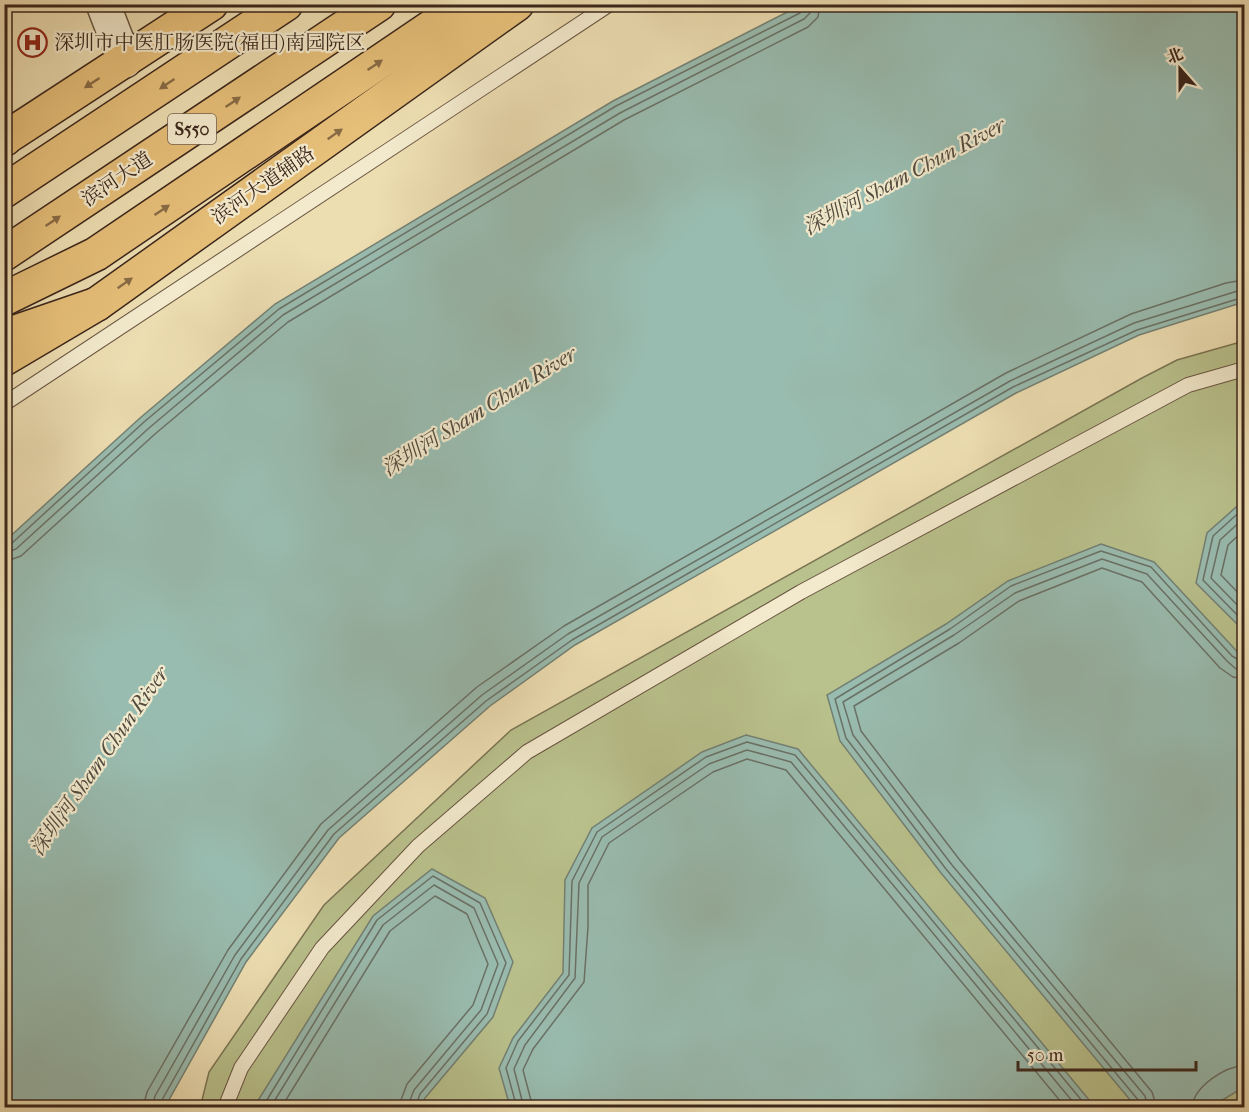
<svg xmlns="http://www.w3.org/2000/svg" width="1249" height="1112" font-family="'IM FELL French Canon','Noto Serif SC',serif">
	<rect width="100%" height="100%" fill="#eddeb2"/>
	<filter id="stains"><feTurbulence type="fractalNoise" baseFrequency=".00333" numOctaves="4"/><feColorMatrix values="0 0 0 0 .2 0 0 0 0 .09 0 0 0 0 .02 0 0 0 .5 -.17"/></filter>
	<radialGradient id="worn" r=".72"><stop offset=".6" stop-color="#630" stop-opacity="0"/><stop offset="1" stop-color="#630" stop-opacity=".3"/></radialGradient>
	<path fill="#b9c18c" stroke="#7a7454" stroke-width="1.5" d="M1244,341V1107L200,1108L209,1072L324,905L511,730L1142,378L1177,360Z"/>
	<g fill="#99bcb0" stroke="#738074" stroke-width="1.5">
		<path d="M803,4L1244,5V302L1139,335L1016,393L575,645L490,706L339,838L246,962L165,1107H5V541L140,418L275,304L613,101Z"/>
		<path d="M1244,500V631L1196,583L1207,533Z"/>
		<path d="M1101,544L1154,562L1244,659V1087L1211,1107H1136L941,873L840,741L827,695L946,624L1008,581Z"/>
		<path d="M746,735L798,749L1095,1107H513L509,1103L499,1068L513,1038L563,973L565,880L592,828L702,752Z"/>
		<path d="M432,869L485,898L513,962L493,1017L425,1098L420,1107H254L373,916Z"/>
	</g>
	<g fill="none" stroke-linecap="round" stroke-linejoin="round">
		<g stroke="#6a7166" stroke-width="1.5">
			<path d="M1244,508L1213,536L1203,580L1244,622"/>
			<path d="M1244,518L1220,540L1211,578L1244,612"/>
			<path d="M1244,530L1228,545L1221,575L1244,599"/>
			<path d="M4,545L11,544L144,422L279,309L616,106L800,13L804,4"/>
			<path d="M4,553L16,549L149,428L283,315L620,113L804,19L810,13L811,4"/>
			<path d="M4,562L21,556L155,434L288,322L624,120L808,27L818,17L820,4"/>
			<path d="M143,1108L147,1092L228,950L321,824L477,687L564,626L1006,373L1131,314L1226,283L1244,280"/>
			<path d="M152,1108L155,1096L235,955L328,830L482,695L568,634L1010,381L1134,323L1244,289"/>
			<path d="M160,1108L162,1100L241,959L334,834L486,701L572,640L1013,387L1137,330L1244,297"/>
			<path d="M262,1108L377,920L433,876L480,903L506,963L487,1014L420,1094L415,1108"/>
			<path d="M270,1108L383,925L434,885L474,908L498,964L481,1010L414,1090L407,1108"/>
			<path d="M281,1108L390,931L435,896L467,914L488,964L473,1005L407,1084L398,1108"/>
			<path d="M517,1108L506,1068L518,1041L569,975L572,881L597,832L706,757L747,742L795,755L1088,1108"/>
			<path d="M524,1108L514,1069L525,1045L575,978L579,883L602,837L709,764L747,750L791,762L1078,1108"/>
			<path d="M533,1108L523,1070L533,1049L584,982L588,927V885L609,843L713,772L747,759L786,770L1066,1108"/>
			<path d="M1141,1108L1139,1101L946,869L846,738L835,699L950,629L1011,586L1101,551L1151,567L1232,656L1244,663"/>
			<path d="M1148,1108L1145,1096L952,865L853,735L843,702L954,635L1015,593L1102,559L1147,574L1227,661L1236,669L1244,670"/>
			<path d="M1157,1108L1152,1092L959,859L861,731L854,706L959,643L1019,601L1102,568L1142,582L1220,668L1233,677L1244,679"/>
			<path d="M1192,1108C1193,1087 1225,1066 1244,1066"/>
		</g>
		<defs>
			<g id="service">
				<path d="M4,404L610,4"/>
				<path d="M225,1108L241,1068L322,948L418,846L527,752L801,592L1188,385L1244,369"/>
			</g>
			<path id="tertiary" d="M103,4L125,61"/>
			<g id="primary">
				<path d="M4,139L211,4"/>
				<path d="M4,359L97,304L517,4"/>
			</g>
			<g id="trunk">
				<path d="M4,139H5"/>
				<path d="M4,191L286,4"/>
				<path d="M4,254L379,4"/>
				<path d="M4,299L96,254L465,4"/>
				<path d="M4,336L97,304"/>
			</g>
		</defs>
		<use href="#service" stroke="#685441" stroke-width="16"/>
		<use href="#tertiary" stroke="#685441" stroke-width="36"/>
		<use href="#primary" stroke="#3b261b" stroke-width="36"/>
		<use href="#trunk" stroke="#3b261b" stroke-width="36"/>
		<use href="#service" stroke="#f3eacd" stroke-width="14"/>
		<use href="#tertiary" stroke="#f3eacd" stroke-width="33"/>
		<use href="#primary" stroke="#e6bf79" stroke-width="33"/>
		<use href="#trunk" stroke="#e6bf79" stroke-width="33"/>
	</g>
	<defs><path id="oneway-solid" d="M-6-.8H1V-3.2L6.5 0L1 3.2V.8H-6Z" transform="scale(1.5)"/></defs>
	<g fill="#886b45">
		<use href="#oneway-solid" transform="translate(375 65) rotate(-34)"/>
		<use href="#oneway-solid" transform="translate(92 83) rotate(147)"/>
		<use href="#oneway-solid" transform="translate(167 84) rotate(146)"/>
		<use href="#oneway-solid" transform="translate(233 102) rotate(-34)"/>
		<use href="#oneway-solid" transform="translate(335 134) rotate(-35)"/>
		<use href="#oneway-solid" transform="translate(162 210) rotate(-34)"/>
		<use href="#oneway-solid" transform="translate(53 221) rotate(-34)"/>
		<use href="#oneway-solid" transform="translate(125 283) rotate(-35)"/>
	</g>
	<defs>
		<symbol id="hospital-ring" viewBox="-11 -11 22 22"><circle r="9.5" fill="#f3eacd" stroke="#8f2418" stroke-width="1.5"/><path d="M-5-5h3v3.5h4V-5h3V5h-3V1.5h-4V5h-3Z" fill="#8f2418"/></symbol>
	</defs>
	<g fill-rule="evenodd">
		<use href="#hospital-ring" x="16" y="26" width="33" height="33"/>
	</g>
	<g text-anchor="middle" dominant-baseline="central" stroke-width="4.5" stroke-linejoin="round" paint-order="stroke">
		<rect fill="#f3eacd" stroke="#726150" stroke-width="1.5" x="168" y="114" width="48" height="30" rx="4.5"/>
		<g font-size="18" font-weight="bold" fill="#3b261b">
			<text x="192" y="129">S550</text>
		</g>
		<g font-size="20" fill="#3b261b" stroke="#f3eacd" text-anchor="start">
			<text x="54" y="42">深圳市中医肛肠医院(福田)南园院区</text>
		</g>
		<g font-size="20" fill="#3b261b" stroke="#f3eacd">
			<text transform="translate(117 179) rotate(-34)">滨河大道</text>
			<text transform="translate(263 185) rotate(-35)">滨河大道辅路</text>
		</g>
		<g font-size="21" font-style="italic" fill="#524c40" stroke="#f3eacd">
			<text transform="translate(904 176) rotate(-28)">深圳河 Sham Chun River</text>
			<text transform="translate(479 411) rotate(-32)">深圳河 Sham Chun River</text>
			<text transform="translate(99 761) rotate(-55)">深圳河 Sham Chun River</text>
		</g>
	</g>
	<rect width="1249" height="1112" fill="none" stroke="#eddeb2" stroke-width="24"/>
	<rect x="6" y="6" width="1237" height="1100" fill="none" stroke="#3b261b" stroke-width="3"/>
	<rect x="12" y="12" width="1225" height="1088" fill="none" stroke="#3b261b" stroke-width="1.5"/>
	<g transform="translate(1180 69) rotate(339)" stroke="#f3eacd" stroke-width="4.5" paint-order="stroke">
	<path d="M0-4.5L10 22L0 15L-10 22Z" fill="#3b261b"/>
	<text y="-9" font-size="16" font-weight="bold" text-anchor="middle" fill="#3b261b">北</text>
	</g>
	<path d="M1018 1061v9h178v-9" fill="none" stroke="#3b261b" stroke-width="3"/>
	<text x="1027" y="1061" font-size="18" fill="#3b261b" stroke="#f3eacd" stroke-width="4.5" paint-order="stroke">50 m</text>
	<rect width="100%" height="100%" filter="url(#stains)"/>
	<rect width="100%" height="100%" fill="url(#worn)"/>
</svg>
